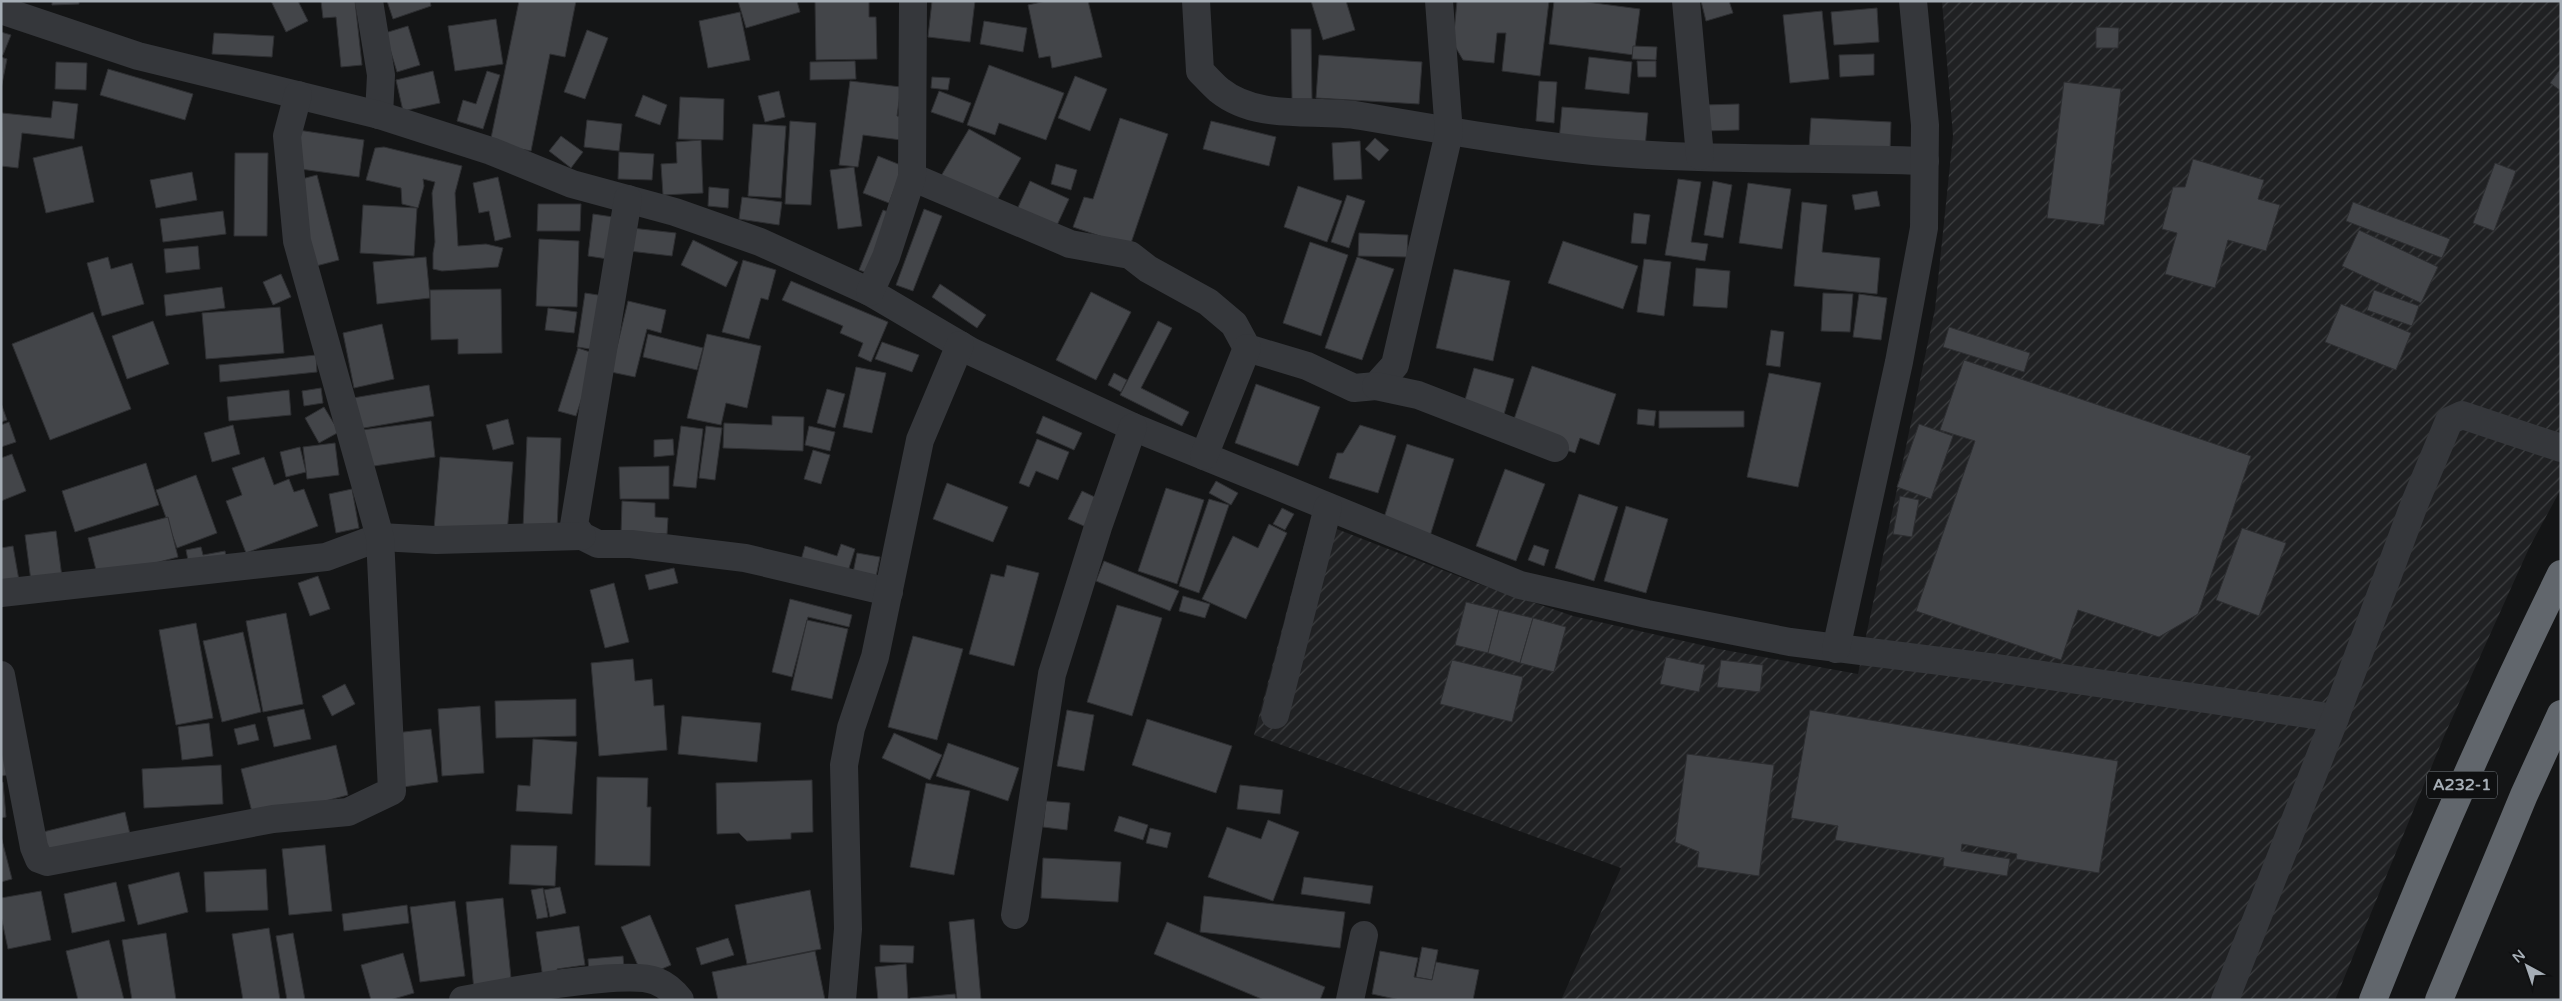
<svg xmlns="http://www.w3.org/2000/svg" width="2562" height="1001" font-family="'Varela Round',sans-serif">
	<defs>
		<pattern id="industrial-furrows" width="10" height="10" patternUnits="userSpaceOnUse" patternTransform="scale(1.25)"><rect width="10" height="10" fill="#202123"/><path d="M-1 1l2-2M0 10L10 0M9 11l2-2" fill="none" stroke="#3d3f41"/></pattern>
	</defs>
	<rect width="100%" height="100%" fill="#141516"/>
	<path fill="url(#industrial-furrows)" d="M1942,1H2561V489L2530,546L2445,734L2335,1000H1561L1621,868L1254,735L1311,519L1476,583L1573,616L1719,649L1858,674L1935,309L1953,136Z"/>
	<g fill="#434549" stroke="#2e2f32">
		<path d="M52,1H79V4L52,5Z"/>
		<path d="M271,1H298L308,21L286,32Z"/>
		<path d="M321,1H355L362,65L341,67L336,17L323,18Z"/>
		<path d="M387,1H430L431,6L393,19Z"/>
		<path d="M519,1H576L565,57L550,54L531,151L490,143Z"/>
		<path d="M738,1H797L800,12L746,28Z"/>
		<path d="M815,1H869V17H876L877,59L816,60Z"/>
		<path d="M932,1H975L970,42L928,37Z"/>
		<path d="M1046,1H1088L1102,57L1052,68L1050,56L1039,58L1028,5Z"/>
		<path d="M1311,1H1346L1355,30L1323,40Z"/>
		<path d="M1457,1H1549L1540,76L1502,71L1506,33H1497L1494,63L1463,60L1453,43Z"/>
		<path d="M1554,1H1579L1640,9L1634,55L1549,44Z"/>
		<path d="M1701,1H1729L1733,13L1706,21Z"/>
		<path d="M1877,8L1879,42L1834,45L1831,12Z"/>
		<path d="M1822,11L1829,79L1790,83L1783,15Z"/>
		<path d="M740,12L750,60L708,68L699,21Z"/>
		<path d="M496,19L503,64L455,71L448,26Z"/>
		<path d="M984,21L1027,28L1023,52L980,44Z"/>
		<path d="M408,26L420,65L397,72L385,33Z"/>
		<path d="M2096,27L2119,28L2118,48H2096Z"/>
		<path d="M1291,29H1311L1312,99H1292Z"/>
		<path d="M587,30L608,38L585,99L564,92Z"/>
		<path d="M1,32L11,35L3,55L1,54Z"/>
		<path d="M214,33L274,36L272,57L212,54Z"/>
		<path d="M1633,46L1657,47L1656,60L1632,59Z"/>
		<path d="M1874,54V75L1840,77L1839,55Z"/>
		<path d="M1319,55L1422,62L1419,104L1316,98Z"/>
		<path d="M1,57L7,59L1,89Z"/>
		<path d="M1589,57L1632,62L1629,94L1585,89Z"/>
		<path d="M855,61L856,79L810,80V62Z"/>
		<path d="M1637,61H1656V77H1638Z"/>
		<path d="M56,62L87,63L86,90L55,89Z"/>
		<path d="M989,65L1064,93L1046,140L999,123L995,135L967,125Z"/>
		<path d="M2561,68V91L2550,83Z"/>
		<path d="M108,69L193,94L185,120L100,95Z"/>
		<path d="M433,71L440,103L403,111L396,80Z"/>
		<path d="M487,71L500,75L483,129L457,121L463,100L476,104Z"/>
		<path d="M1075,76L1107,89L1090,131L1058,118Z"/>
		<path d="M932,77L950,78L948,90L931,88Z"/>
		<path d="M850,81L901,87L897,116L904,117L901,140L863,135L858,167L839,165Z"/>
		<path d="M1539,81L1557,82L1554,123L1536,121Z"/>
		<path d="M2064,82L2121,89L2104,225L2047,218Z"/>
		<path d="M779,91L785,117L765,122L758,96Z"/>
		<path d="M939,91L971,103L963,123L931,112Z"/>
		<path d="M643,95L667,105L660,125L635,116Z"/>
		<path d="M680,97L724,99L723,140L678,139Z"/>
		<path d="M53,101L78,104L74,139L22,133L18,168L1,166L2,113L51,118Z"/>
		<path d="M1739,104V130L1703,131V105Z"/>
		<path d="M1562,107L1648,113L1645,148L1559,141Z"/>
		<path d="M1120,118L1168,134L1130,246L1073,227L1084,197L1093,199Z"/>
		<path d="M1811,118L1891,122L1890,151L1809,148Z"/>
		<path d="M587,120L622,124L619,151L584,147Z"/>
		<path d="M790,121L816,123L811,205L785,204Z"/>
		<path d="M1211,121L1276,137L1269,166L1203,149Z"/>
		<path d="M753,124L786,126L781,198L748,196Z"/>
		<path d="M969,129L1021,158L991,211L938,181Z"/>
		<path d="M298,130L364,140L359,177L293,168Z"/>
		<path d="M561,136L583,152L571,168L549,151Z"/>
		<path d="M1375,138L1389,150L1379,161L1365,149Z"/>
		<path d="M701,140L703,193L663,195L661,164L677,163L676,142Z"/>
		<path d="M1360,141L1362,179L1334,180L1332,143Z"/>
		<path d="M82,146L94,202L46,213L33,158Z"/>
		<path d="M384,147L462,166L455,193L458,246L486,244L503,248L498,267L442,271L433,269V253L435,242L432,193L435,182L423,179L424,186L418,208L402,204L401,188L366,180L375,148Z"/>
		<path d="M619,152L654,154L652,180L618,179Z"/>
		<path d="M235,153H268L267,236H234Z"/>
		<path d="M878,156L903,166L889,203L863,193Z"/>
		<path d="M2193,159L2264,180L2258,199L2280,205L2266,251L2228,240L2215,288L2165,274L2177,233L2162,229L2173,187H2185Z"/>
		<path d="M2495,163L2516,171L2494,231L2473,223Z"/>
		<path d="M1056,164L1077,170L1071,190L1051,184Z"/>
		<path d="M854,167L862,226L838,229L830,170Z"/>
		<path d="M192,172L197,200L156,208L150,180Z"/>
		<path d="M317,175L339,260L316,266L294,181Z"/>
		<path d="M498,177L511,237L495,241L489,211L479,213L473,183Z"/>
		<path d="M1678,179L1701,182L1691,242L1708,244L1705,261L1665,255Z"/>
		<path d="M1030,181L1069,199L1053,234L1014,216Z"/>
		<path d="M1713,181L1732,185L1723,238L1704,235Z"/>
		<path d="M1748,183L1791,189L1782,249L1739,243Z"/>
		<path d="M1298,186L1342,201L1327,242L1284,227Z"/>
		<path d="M709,187L729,189L728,208L708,206Z"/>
		<path d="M1877,191L1880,206L1855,210L1852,195Z"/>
		<path d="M1347,195L1365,201L1349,248L1331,242Z"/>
		<path d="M742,197L782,202L779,225L739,219Z"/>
		<path d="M1802,202L1827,205L1822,252L1880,258L1877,294L1794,286Z"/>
		<path d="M2353,202L2450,239L2442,258L2346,221Z"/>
		<path d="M538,204H581L580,231H537Z"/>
		<path d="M363,205L417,208L414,256L360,253Z"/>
		<path d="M924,209L942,216L913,291L896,285Z"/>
		<path d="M883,210L902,217L879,277L859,270Z"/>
		<path d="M223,211L226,234L163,242L160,219Z"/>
		<path d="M1634,213L1650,215L1646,244L1631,243Z"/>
		<path d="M593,214L620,218L614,260L588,256Z"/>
		<path d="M632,228L676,233L672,256L629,251Z"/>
		<path d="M2359,230L2438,267L2421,303L2342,266Z"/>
		<path d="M1359,233L1408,235L1407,257L1358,256Z"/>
		<path d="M539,239L579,241L577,307L536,306Z"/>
		<path d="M693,240L738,262L726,287L681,265Z"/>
		<path d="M1563,241L1638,266L1623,309L1548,283Z"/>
		<path d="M1310,242L1348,255L1321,336L1283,323Z"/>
		<path d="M198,246L200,269L166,273L164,249Z"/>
		<path d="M108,257L111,269L132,263L144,304L102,316L87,263Z"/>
		<path d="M426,257L430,298L377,304L373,262Z"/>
		<path d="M1357,257L1394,269L1362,360L1325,348Z"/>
		<path d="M1644,259L1671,262L1664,316L1637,312Z"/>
		<path d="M743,260L776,270L768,300L761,298L749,339L722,332Z"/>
		<path d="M1696,268L1730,271L1727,308L1693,306Z"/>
		<path d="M1454,269L1510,281L1493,361L1436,348Z"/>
		<path d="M281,274L291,297L273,305L263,282Z"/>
		<path d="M791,281L888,322L871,362L858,356L863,343L840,333L843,326L782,300Z"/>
		<path d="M940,284L986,315L977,328L932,297Z"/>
		<path d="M222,287L225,308L166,316L164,295Z"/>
		<path d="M501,289L502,353L458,354V339L431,340L430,290Z"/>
		<path d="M2374,290L2419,306L2412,326L2367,310Z"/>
		<path d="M1091,292L1131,312L1096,380L1056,360Z"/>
		<path d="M585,293L611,297L603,351L577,347Z"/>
		<path d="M1823,293L1853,294L1850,332L1821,331Z"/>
		<path d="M1859,294L1887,298L1881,340L1853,337Z"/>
		<path d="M628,301L666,310L661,333L647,329L635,377L611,372Z"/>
		<path d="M2341,304L2411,333L2396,370L2325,342Z"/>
		<path d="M280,307L284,353L206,359L202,313Z"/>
		<path d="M548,308L577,312L574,333L545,330Z"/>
		<path d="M93,312L131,409L50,440L12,344Z"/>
		<path d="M153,321L169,364L127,379L112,336Z"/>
		<path d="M1158,321L1172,328L1141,388L1189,412L1182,426L1120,395Z"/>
		<path d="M382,324L394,379L354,388L343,333Z"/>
		<path d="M1949,327L2030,353L2024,372L1943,347Z"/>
		<path d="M1771,330L1784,332L1780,367L1766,365Z"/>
		<path d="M648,334L703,348L697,370L643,357Z"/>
		<path d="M707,334L761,346L747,408L726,403L721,425L687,418Z"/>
		<path d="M882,342L919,355L912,372L875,359Z"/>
		<path d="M578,348L596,354L576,416L558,411Z"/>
		<path d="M316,355L317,372L220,382L219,365Z"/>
		<path d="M1964,360L2251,456L2198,614L2159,637L2078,610L2061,660L1916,611L1975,441L1940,430Z"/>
		<path d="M1532,366L1616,394L1599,445L1580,438L1575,453L1510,431Z"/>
		<path d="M856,367L886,373L872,433L843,427Z"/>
		<path d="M1474,368L1514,379L1503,418L1463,407Z"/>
		<path d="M1114,373L1127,380L1121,392L1108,385Z"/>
		<path d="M1769,373L1821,383L1798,487L1747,477Z"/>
		<path d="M1256,384L1320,407L1298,466L1235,443Z"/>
		<path d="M429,385L434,416L358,429L353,398Z"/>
		<path d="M321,388L323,403L304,406L302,391Z"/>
		<path d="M827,389L845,394L835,428L817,423Z"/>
		<path d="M289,390L291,415L229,421L227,397Z"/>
		<path d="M1,403L7,420L1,422Z"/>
		<path d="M324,407L339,432L319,443L305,418Z"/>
		<path d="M1638,409L1656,411L1654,426L1637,424Z"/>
		<path d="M1659,411H1744V427L1659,428Z"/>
		<path d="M772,416L804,417L803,451L723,448L724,423L772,425Z"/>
		<path d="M1043,416L1082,433L1074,450L1036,433Z"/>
		<path d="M508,419L514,444L493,450L486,425Z"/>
		<path d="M431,421L435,457L367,467L362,430Z"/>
		<path d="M9,422L16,442L1,447V425Z"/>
		<path d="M1919,424L1953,436L1931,499L1897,487Z"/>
		<path d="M233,425L240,454L212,462L204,433Z"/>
		<path d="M1360,425L1396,436L1378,493L1329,478L1337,453H1343Z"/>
		<path d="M681,426L703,429L696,488L673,486Z"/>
		<path d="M706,426L722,428L715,480L699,478Z"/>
		<path d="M809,426L835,432L830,451L805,445Z"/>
		<path d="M527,437L561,438L557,529L523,528Z"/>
		<path d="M673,439L674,455L654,457V440Z"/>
		<path d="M1037,439L1069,452L1058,480L1036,471L1029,487L1019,483Z"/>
		<path d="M335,443L339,475L307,479L303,447Z"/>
		<path d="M1407,444L1454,459L1430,536L1383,521Z"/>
		<path d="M300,447L306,472L286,477L280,452Z"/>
		<path d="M813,450L830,455L821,484L804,479Z"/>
		<path d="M12,454L26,491L1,501V458Z"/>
		<path d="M264,457L274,485L289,479L294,492L304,489L318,526L246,553L226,501L242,495L232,468Z"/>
		<path d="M440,457L513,462L507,534L434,529Z"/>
		<path d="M146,463L159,505L75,532L62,491Z"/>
		<path d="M669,466V499H620L619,467Z"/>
		<path d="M1505,469L1545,484L1516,561L1476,546Z"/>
		<path d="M196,475L217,533L177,548L156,490Z"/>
		<path d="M1216,481L1238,493L1231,505L1209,493Z"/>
		<path d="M947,483L1008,507L993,542L933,519Z"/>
		<path d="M1166,488L1204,500L1177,584L1138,571Z"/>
		<path d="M352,489L359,528L336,533L329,494Z"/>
		<path d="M1082,491L1099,499L1086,527L1068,519Z"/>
		<path d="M1579,494L1618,507L1594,581L1555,568Z"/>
		<path d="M1900,496L1919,500L1912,537L1893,534Z"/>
		<path d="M1209,499L1229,505L1199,593L1179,586Z"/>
		<path d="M622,501L655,503V517L668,518L667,534L621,533Z"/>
		<path d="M1626,506L1668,519L1646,593L1604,581Z"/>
		<path d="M1282,508L1294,514L1285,530L1273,524Z"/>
		<path d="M168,517L178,557L98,578L88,538Z"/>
		<path d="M1269,524L1287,533L1246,619L1202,599L1233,536L1258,548Z"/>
		<path d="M2242,528L2286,543L2259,616L2216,600Z"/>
		<path d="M56,531L62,577L31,581L25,535Z"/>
		<path d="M841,544L855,549L845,581L799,567L805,546L837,556Z"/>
		<path d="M1534,545L1549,550L1544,566L1528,560Z"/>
		<path d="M13,546L20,586L1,589V548Z"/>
		<path d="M201,547L203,555L225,551L228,569L191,576L186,550Z"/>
		<path d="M857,553L880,557L875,582L852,578Z"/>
		<path d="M1104,561L1179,591L1170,611L1096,581Z"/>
		<path d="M1007,565L1039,573L1014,666L969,654L991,574L1004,577Z"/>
		<path d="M674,568L678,583L649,590L645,575Z"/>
		<path d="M318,576L330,609L310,616L298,583Z"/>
		<path d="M614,583L629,642L605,648L590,590Z"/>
		<path d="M1183,596L1210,604L1205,618L1179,611Z"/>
		<path d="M790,599L852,615L849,627L808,617L792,677L772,672Z"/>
		<path d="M1466,602L1499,610L1488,653L1455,645Z"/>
		<path d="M1117,605L1162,618L1132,716L1087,702Z"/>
		<path d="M1499,610L1533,618L1520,663L1488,653Z"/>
		<path d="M286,613L303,704L263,712L246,621Z"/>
		<path d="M1533,618L1566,627L1554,672L1520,663Z"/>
		<path d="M807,620L848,629L832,699L791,690Z"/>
		<path d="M196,623L213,718L176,725L159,630Z"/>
		<path d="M243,632L261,712L222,722L203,641Z"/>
		<path d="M913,636L963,649L937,740L888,727Z"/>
		<path d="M1666,657L1705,665L1699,692L1660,684Z"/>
		<path d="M633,659L635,681L652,679L654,706L664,705L667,750L599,756L591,663Z"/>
		<path d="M1452,660L1523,677L1512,722L1440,704Z"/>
		<path d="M1721,660L1763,665L1760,692L1717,687Z"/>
		<path d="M345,684L355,704L332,716L322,696Z"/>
		<path d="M576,699V736L496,738L495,701Z"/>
		<path d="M480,706L484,773L442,776L438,709Z"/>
		<path d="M304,709L311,739L274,747L267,717Z"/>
		<path d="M1067,710L1094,715L1084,771L1057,766Z"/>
		<path d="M1810,710L2118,761L2099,873L2016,859L2017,854L1962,844L1961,851L2010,859L2007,876L1943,866L1944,858L1835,840L1838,826L1791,818Z"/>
		<path d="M682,716L761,723L757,762L678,754Z"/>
		<path d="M1147,719L1232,746L1216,793L1132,765Z"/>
		<path d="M209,723L213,756L182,760L178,727Z"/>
		<path d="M255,724L259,740L238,745L234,729Z"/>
		<path d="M431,729L438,782L382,790L395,733Z"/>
		<path d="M894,733L942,755L930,780L882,758Z"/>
		<path d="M1,739L13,774L1,776Z"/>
		<path d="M533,739L577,742L572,814L516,811L518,785L530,786Z"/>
		<path d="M948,743L1019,768L1008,801L936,776Z"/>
		<path d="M336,745L348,795L254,820L241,769Z"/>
		<path d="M1687,754L1774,765L1759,876L1697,867L1699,852L1675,842Z"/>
		<path d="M221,765L223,804L144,808L142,769Z"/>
		<path d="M597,777L648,778L647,807H651L650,866L595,865Z"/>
		<path d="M812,780L813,832L791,833V839L747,841L739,833L717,834L716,783Z"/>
		<path d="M3,782L6,817L1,818V783Z"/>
		<path d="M926,783L970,791L954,875L910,867Z"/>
		<path d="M1240,785L1283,790L1280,814L1237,809Z"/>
		<path d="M1046,801L1070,803L1067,830L1043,827Z"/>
		<path d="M125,812L132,843L50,863L43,832Z"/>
		<path d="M1119,816L1148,825L1143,840L1114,831Z"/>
		<path d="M1268,820L1299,832L1273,901L1208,877L1227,827L1261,839Z"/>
		<path d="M1150,828L1171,833L1167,848L1146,843Z"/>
		<path d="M1,836L12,879L1,882Z"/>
		<path d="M325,845L332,911L289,915L282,849Z"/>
		<path d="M511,845L557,846L555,886L509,884Z"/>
		<path d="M1043,858L1121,862L1118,902L1041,898Z"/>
		<path d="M266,869L268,910L206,912L204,872Z"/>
		<path d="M179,872L188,912L138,925L128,885Z"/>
		<path d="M1304,877L1373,886L1370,904L1301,894Z"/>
		<path d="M116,882L125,921L72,933L64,894Z"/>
		<path d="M560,887L566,913L550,917L544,890Z"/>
		<path d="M543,888L548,917L537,919L531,890Z"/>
		<path d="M810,890L821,949L747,964L735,905Z"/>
		<path d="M41,891L51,940L8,949L1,916V898Z"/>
		<path d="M1204,896L1345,912L1340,948L1200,932Z"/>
		<path d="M503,898L512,988L474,991L466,902Z"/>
		<path d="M455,901L465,976L420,982L410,907Z"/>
		<path d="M407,905L409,923L344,931L342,914Z"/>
		<path d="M650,915L671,965L643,977L621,927Z"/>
		<path d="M974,919L981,1000H957L949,922Z"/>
		<path d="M1167,922L1325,987L1320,1000H1264L1154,954Z"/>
		<path d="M579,926L585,965L557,969L559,983L544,985L536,932Z"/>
		<path d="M269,928L280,1000H243L232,934Z"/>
		<path d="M166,933L176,1000H132L122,940Z"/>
		<path d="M293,933L305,1000H287L276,936Z"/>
		<path d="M728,938L734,955L701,965L696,948Z"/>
		<path d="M109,940L124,1000H78L66,951Z"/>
		<path d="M880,945L914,946L913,963L880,962Z"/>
		<path d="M1422,947L1438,950L1432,980L1416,977Z"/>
		<path d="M815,951L825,1000H718L712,972Z"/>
		<path d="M1380,951L1418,958L1414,977L1432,980L1436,962L1479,970L1473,1000H1400L1372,994Z"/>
		<path d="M403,953L414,993L390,1000H371L361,965Z"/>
		<path d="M623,956L625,979L590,982L588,959Z"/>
		<path d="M906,964L908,1000H878L875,967Z"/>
		<path d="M955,994L956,1000H910V998Z"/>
	</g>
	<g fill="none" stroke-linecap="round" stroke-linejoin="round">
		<g stroke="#35373b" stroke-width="28">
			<path d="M369,1L381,75L379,115"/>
			<path d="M1196,1L1200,71C1206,77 1212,84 1219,90C1259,122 1314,108 1361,116C1438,129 1515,143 1593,151C1703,161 1814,157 1925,161"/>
			<path d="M1686,1L1700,156"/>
			<path d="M1,10L138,56L379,115L491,151L572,184L675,212L760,242L870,292L972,352L1133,427L1520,585L1647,614L1790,642L1996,668L2335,718"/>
			<path d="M912,177L1070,244L1130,255L1148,269L1208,302L1234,324L1247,348L1307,366L1354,388L1376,386L1395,365L1449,133L1439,1"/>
			<path d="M628,199L574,525L582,536L598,544H631L745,558L889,592"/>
			<path d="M870,292L886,257L912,177L913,1"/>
			<path d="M1376,386L1418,395L1555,448"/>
			<path d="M1204,456L1247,348"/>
			<path d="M1,593L326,557L380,537L436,540L582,536"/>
			<path d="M1836,649L1899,362L1924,228L1925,125L1913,1"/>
			<path d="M1,675L34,847L39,859L47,862L273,819L348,812L392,791L380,537L297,241L287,136L298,95"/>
			<path d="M1275,715L1328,507"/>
			<path d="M1015,915L1052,674L1098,527L1133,427"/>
			<path d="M463,1000C499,993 627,969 656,981C666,985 674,992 680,1000"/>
			<path d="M842,1000L848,929L844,765L851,728L875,657L920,440L960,345"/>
			<path d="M1350,1000L1364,935"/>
			<path d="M2225,1000L2335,718L2414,505L2449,421L2462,415L2561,448"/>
		</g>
		<g stroke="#61666c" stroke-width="28">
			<path d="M2373,1000C2430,855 2492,714 2561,574"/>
			<path d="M2439,1000L2524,795L2561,714"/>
		</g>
	</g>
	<g text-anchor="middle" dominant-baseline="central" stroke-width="4" stroke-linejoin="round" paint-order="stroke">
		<rect fill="#0f1011" stroke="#797f84" stroke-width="1" x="2427" y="771.5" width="70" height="27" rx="4"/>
		<g font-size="16" font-weight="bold" fill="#a6aeb6">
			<text x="2462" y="785">A232-1</text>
		</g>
	</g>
	<rect width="2562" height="1001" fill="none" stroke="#a6aeb6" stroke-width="5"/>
	<g transform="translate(2527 966) rotate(320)" stroke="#0f1011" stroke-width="4" paint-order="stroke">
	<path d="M0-4L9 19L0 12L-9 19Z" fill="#a6aeb6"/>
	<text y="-8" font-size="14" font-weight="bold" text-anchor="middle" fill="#a6aeb6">N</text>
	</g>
</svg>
